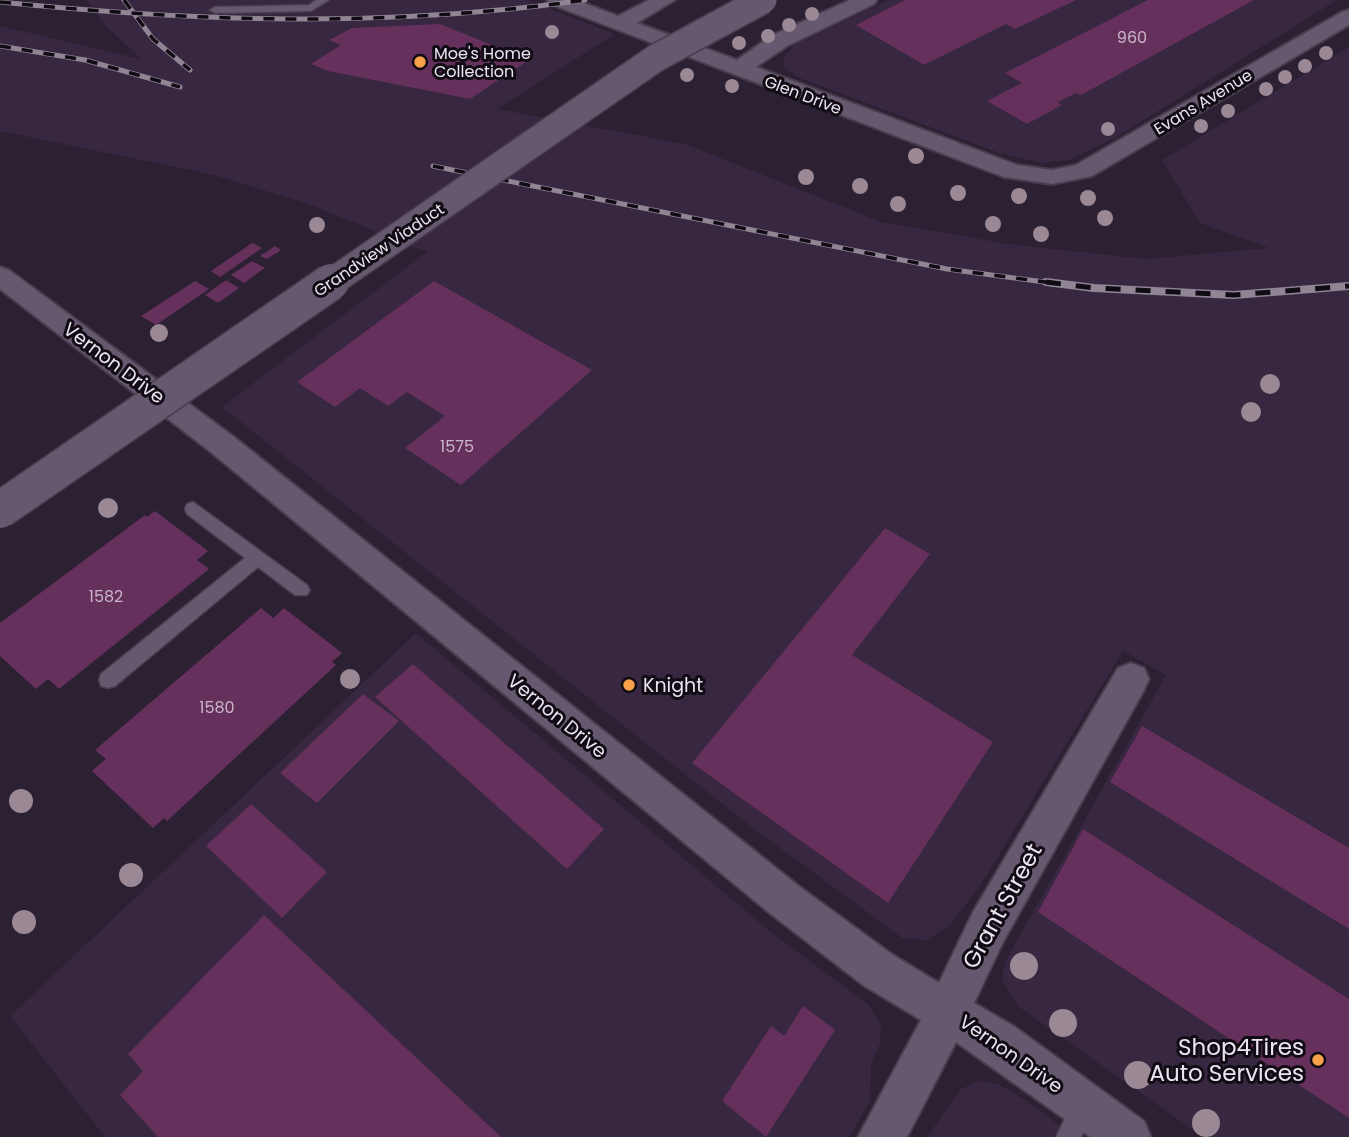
<svg xmlns="http://www.w3.org/2000/svg" width="1349" height="1137" font-family="Poppins,sans-serif">
	<rect width="100%" height="100%" fill="#2c2033"/>
	<g fill="#372740">
		<path d="M86,0H527L615,34L497,109L685,144L882,222L1008,244L1146,259L1269,248L1200,223L1162,160L1349,47V1137H1203L1019,1007L1002,981L1005,962L1166,675L1123,651L980,886L950,925L927,940L902,938L745,822L222,407L427,252L308,204L214,175L0,131V26L141,59L106,26Z"/>
		<path d="M889,0H1337L1115,138L1069,160L1043,163L1002,154L797,77L785,68L783,59L794,45Z"/>
		<path d="M416,633L771,932L869,1005L881,1024L880,1044L871,1063L870,1101L849,1137H105L10,1016Z"/>
		<path d="M981,1080L1000,1085L1027,1101L1075,1137H927L961,1089Z"/>
	</g>
	<g fill="#65305b">
		<path d="M905,0H1076L1015,29L1006,24L924,65L856,25Z"/>
		<path d="M1148,0H1254L1081,95L1076,93L1058,102L1062,105L1027,124L987,101L1022,83L1005,73Z"/>
		<path d="M440,24L529,60L470,99L328,71L311,64L341,45L329,40L352,28Z"/>
		<path d="M252,243L262,248L220,277L211,271Z"/>
		<path d="M275,246L281,250L267,259L260,256Z"/>
		<path d="M252,261L265,268L244,283L231,275Z"/>
		<path d="M226,280L239,288L218,303L205,295Z"/>
		<path d="M195,281L209,289L156,325L141,316Z"/>
		<path d="M434,281L592,370L461,485L405,448L445,416L407,392L388,406L360,388L335,407L297,382Z"/>
		<path d="M155,511L208,551L197,560L209,569L59,689L48,679L36,689L0,656V623L145,515L147,517Z"/>
		<path d="M885,528L930,554L852,655L993,742L888,903L692,763Z"/>
		<path d="M261,608L273,618L284,608L342,653L332,662L336,665L167,821L164,818L153,828L92,771L106,759L95,750Z"/>
		<path d="M413,664L604,829L567,869L375,697Z"/>
		<path d="M363,694L399,721L317,803L280,773Z"/>
		<path d="M1142,726L1349,848V929L1110,782Z"/>
		<path d="M251,804L327,872L282,918L206,846Z"/>
		<path d="M1083,829L1349,999V1118L1038,912Z"/>
		<path d="M264,915L501,1137H158L120,1095L143,1071L128,1054Z"/>
		<path d="M803,1006L835,1030L766,1137L722,1101L771,1026L784,1036Z"/>
	</g>
	<g fill="none" stroke-linecap="round" stroke-linejoin="round">
		<defs>
			<g id="service">
				<path d="M316,0H329L311,11L215,13L210,10L215,7L309,5Z"/>
				<path d="M193,502L307,585L310,590L307,595H295L258,567L115,686L108,688L101,686L99,680L101,674L245,558L187,514L185,509L187,504Z"/>
				<path d="M1083,1093L1091,1097L1095,1105L1081,1137H1056L1075,1097Z"/>
			</g>
			<g id="minor">
				<path d="M547,0H576L618,16L649,0H675L637,23L737,60L771,36L850,0H877L874,4L787,46L756,67L1017,165L1052,170L1076,165L1342,12L1349,10V25L1092,176L1052,184L1004,177L550,4Z"/>
				<path d="M0,267L9,270L234,437L800,887L893,955L939,983L973,912L1118,668L1131,663L1144,668L1149,679L1144,690L1003,942L974,1003L1015,1027L1144,1121L1151,1137H1090L956,1042L907,1137H858L921,1020L863,985L772,915L212,453L0,289Z"/>
			</g>
		</defs>
		<use href="#service" stroke="#483d4d" stroke-width="3"/>
		<use href="#minor" stroke="#483d4d" stroke-width="4"/>
		<use href="#service" fill="#66586e" fill-rule="evenodd"/>
		<use href="#minor" fill="#66586e" fill-rule="evenodd"/>
		<defs>
			<g id="rail-far1">
				<path d="M124,0L153,39L190,70"/>
				<path d="M0,2C198,22 387,28 585,0"/>
				<path d="M0,46L85,60L180,87"/>
				<path d="M433,166L947,269L1060,284"/>
			</g>
			<path id="rail" d="M1046,282L1094,288L1234,295L1349,286"/>
		</defs>
		<use href="#rail-far1" stroke="#8f8595" stroke-width="5"/>
		<use href="#rail" stroke="#8f8595" stroke-width="8"/>
		<use href="#rail-far1" stroke="#110c14" stroke-width="3.5" stroke-dasharray="11" stroke-linecap="butt"/>
		<use href="#rail" stroke="#110c14" stroke-width="5" stroke-dasharray="15" stroke-linecap="butt"/>
		<defs>
			<path id="secondary-bridge-far1" d="M329,284L656,58L763,0"/>
			<path id="secondary-bridge" d="M0,510L331,282"/>
		</defs>
		<use href="#secondary-bridge-far1" stroke="#483d4d" stroke-width="30" stroke-linecap="butt"/>
		<use href="#secondary-bridge" stroke="#483d4d" stroke-width="39" stroke-linecap="butt"/>
		<use href="#secondary-bridge-far1" stroke="#66586e" stroke-width="27"/>
		<use href="#secondary-bridge" stroke="#66586e" stroke-width="36"/>
	</g>
	<g fill="#9a8895">
		<circle cx="812" cy="14" r="7"/>
		<circle cx="789" cy="25" r="7"/>
		<circle cx="552" cy="32" r="7"/>
		<circle cx="768" cy="36" r="7"/>
		<circle cx="739" cy="43" r="7"/>
		<circle cx="1326" cy="53" r="7"/>
		<circle cx="1305" cy="66" r="7"/>
		<circle cx="687" cy="75" r="7"/>
		<circle cx="1285" cy="77" r="7"/>
		<circle cx="732" cy="86" r="7"/>
		<circle cx="1266" cy="89" r="7"/>
		<circle cx="1228" cy="111" r="7"/>
		<circle cx="1201" cy="126" r="7"/>
		<circle cx="1108" cy="129" r="7"/>
		<circle cx="916" cy="156" r="8"/>
		<circle cx="806" cy="177" r="8"/>
		<circle cx="860" cy="186" r="8"/>
		<circle cx="958" cy="193" r="8"/>
		<circle cx="1019" cy="196" r="8"/>
		<circle cx="1088" cy="198" r="8"/>
		<circle cx="898" cy="204" r="8"/>
		<circle cx="1105" cy="218" r="8"/>
		<circle cx="993" cy="224" r="8"/>
		<circle cx="317" cy="225" r="8"/>
		<circle cx="1041" cy="234" r="8"/>
		<circle cx="159" cy="333" r="9"/>
		<circle cx="1270" cy="384" r="10"/>
		<circle cx="1251" cy="412" r="10"/>
		<circle cx="108" cy="508" r="10"/>
		<circle cx="350" cy="679" r="10"/>
		<circle cx="21" cy="801" r="12"/>
		<circle cx="131" cy="875" r="12"/>
		<circle cx="24" cy="922" r="12"/>
		<circle cx="1024" cy="966" r="14"/>
		<circle cx="1063" cy="1023" r="14"/>
		<circle cx="1138" cy="1075" r="14"/>
		<circle cx="1206" cy="1123" r="14"/>
	</g>
	<g fill="#f8a14a" stroke="#110c14" stroke-width="2.5">
		<circle cx="420" cy="62" r="7"/>
		<circle cx="629" cy="685" r="7"/>
		<circle cx="1318" cy="1060" r="7"/>
	</g>
	<g text-anchor="middle" dominant-baseline="central" stroke-width="6" stroke-linejoin="round" paint-order="stroke">
		<g font-size="16" fill="#cab6cb">
			<text x="1132" y="37">960</text>
			<text x="457" y="446">1575</text>
			<text x="106" y="596">1582</text>
			<text x="217" y="707">1580</text>
		</g>
		<g font-size="16" fill="#ebe3f0" stroke="#110c14" text-anchor="start">
			<text x="434" y="53">Moe's Home<tspan x="434" dy="18">Collection</tspan></text>
		</g>
		<g font-size="16" fill="#ebe3f0" stroke="#110c14">
			<text transform="translate(803 95) rotate(21)">Glen Drive</text>
			<text transform="translate(1203 102) rotate(-31)">Evans Avenue</text>
			<text transform="translate(379 250) rotate(-34)">Grandview Viaduct</text>
		</g>
		<g font-size="19" fill="#ebe3f0" stroke="#110c14">
			<text transform="translate(114 363) rotate(37)">Vernon Drive</text>
			<text transform="translate(557 716) rotate(39)">Vernon Drive</text>
			<text transform="translate(1011 1054) rotate(35)">Vernon Drive</text>
		</g>
		<g font-size="19" fill="#ebe3f0" stroke="#110c14" text-anchor="start">
			<text x="643" y="685">Knight</text>
		</g>
		<g font-size="23" fill="#ebe3f0" stroke="#110c14">
			<text transform="translate(1002 906) rotate(-61)">Grant Street</text>
		</g>
		<g font-size="23" fill="#ebe3f0" stroke="#110c14" text-anchor="end">
			<text x="1304" y="1047">Shop4Tires<tspan x="1304" dy="26">Auto Services</tspan></text>
		</g>
	</g>
</svg>
